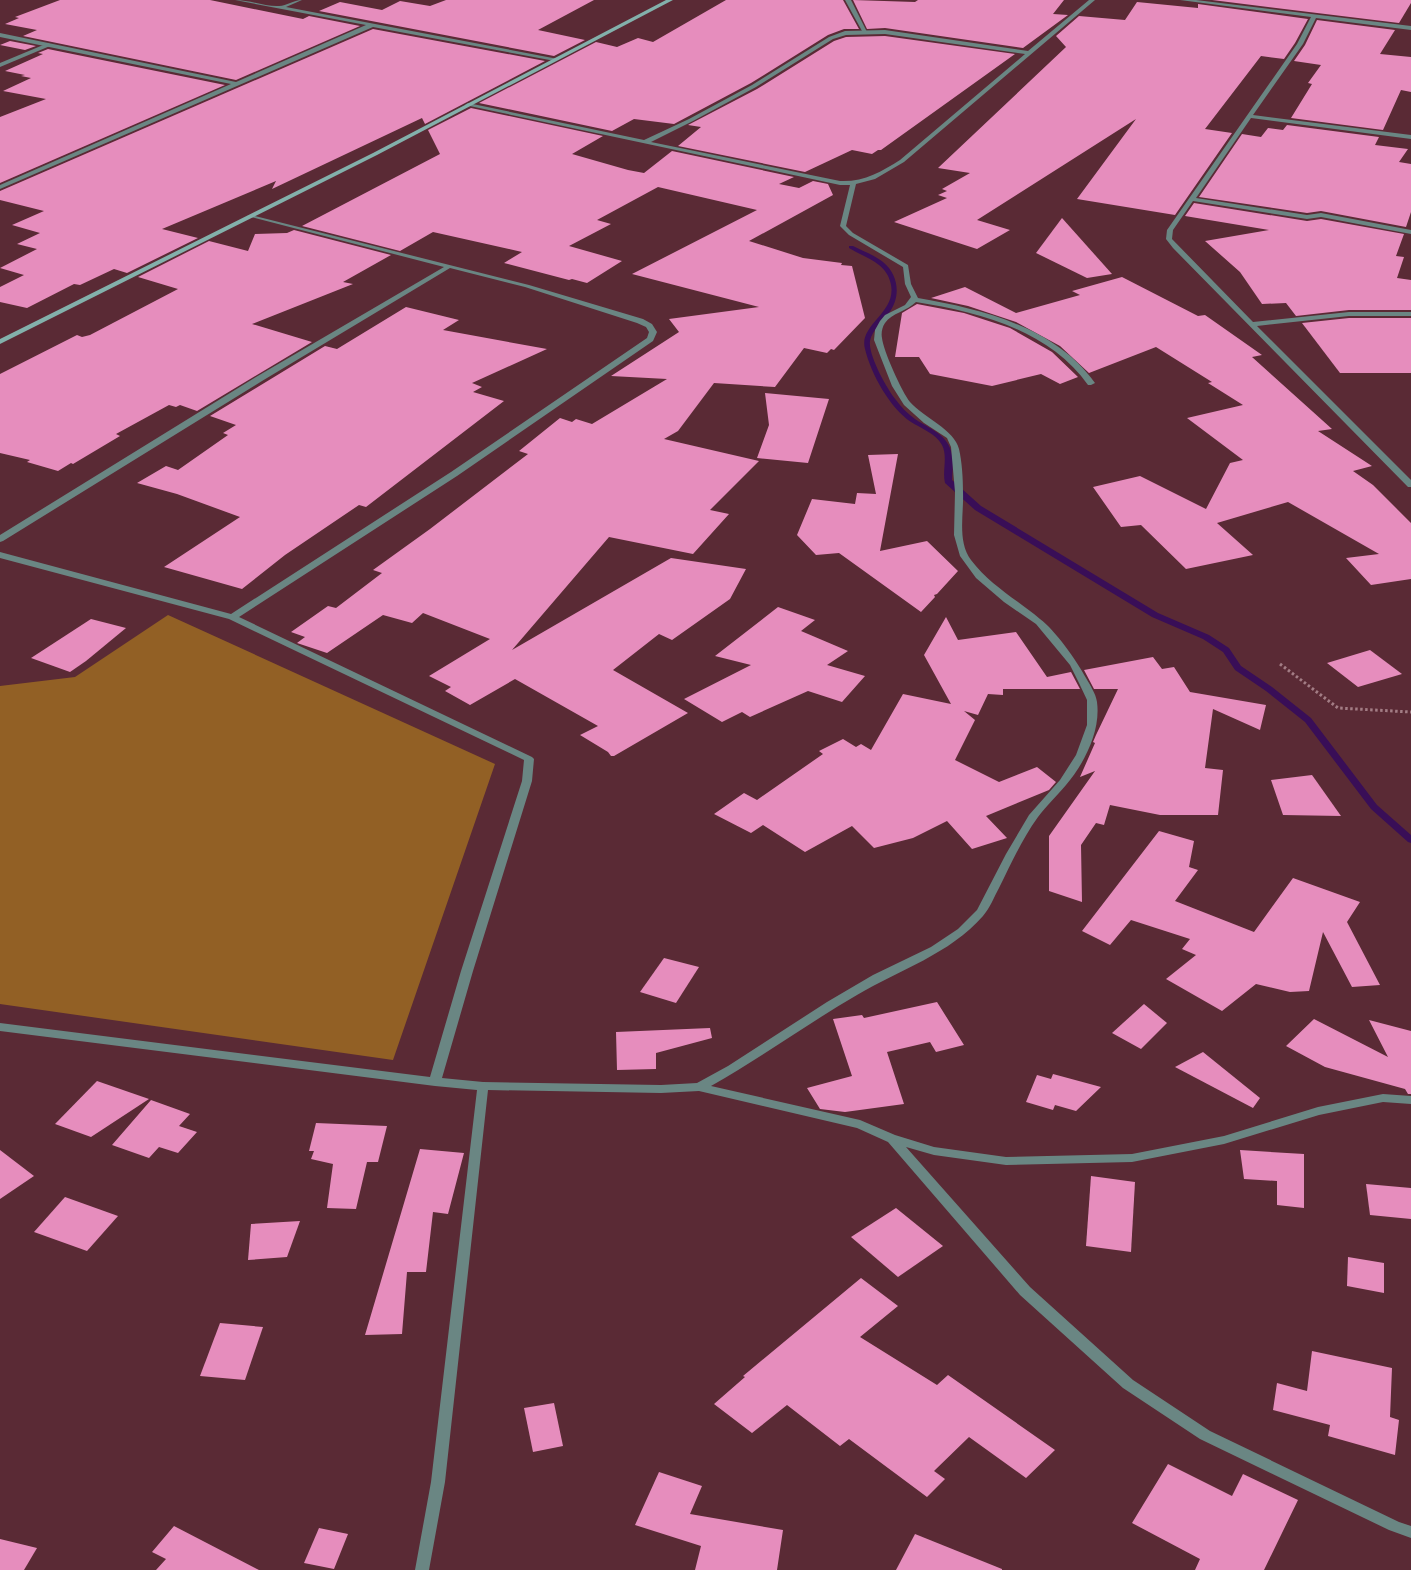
<svg xmlns="http://www.w3.org/2000/svg" width="1411" height="1570" font-family="'Golos Text',sans-serif">
	<rect width="100%" height="100%" fill="#5a2a35"/>
	<path fill="#926025" d="M168,615L495,764L393,1060L0,1004V686L75,677Z"/>
	<g fill="none" stroke-linecap="round" stroke-linejoin="round">
		<path fill="#390e57" fill-rule="evenodd" d="M849,246H853C863,251 874,255 883,262C899,275 901,297 889,313C883,322 872,330 870,341C868,355 887,389 896,400C901,407 907,413 915,419C933,431 951,435 953,461C953,468 952,474 952,480L981,506L1158,613L1209,635L1229,648L1241,666L1272,687L1311,718L1377,805L1411,835V843L1408,842L1371,809L1305,722L1266,691L1235,670L1223,652L1203,639L1152,617L975,510L945,483C942,471 948,457 942,445C935,433 922,429 911,422C890,408 871,374 865,349C858,324 900,312 890,281C888,274 884,269 879,265C870,258 859,254 849,248Z"/>
	</g>
	<g fill="#e68dbd">
		<path d="M60,0H210L303,19L309,16L360,26L236,80L23,36L37,30L5,24L19,18L15,17Z"/>
		<path d="M446,0H594L538,30L585,40L554,56L319,11L340,2L382,10L400,1L430,6Z"/>
		<path d="M726,0H843L859,29H844L828,35L751,83L674,124L634,119L612,131L479,103L596,42L617,47L638,38L653,42Z"/>
		<path d="M853,0L915,2L918,0H1064L1053,14L1068,15L1023,48L885,28L867,29Z"/>
		<path d="M1212,0H1411V3L1399,23Z"/>
		<path d="M1137,2L1198,8V4L1308,19L1295,43L1284,59L1261,56L1205,129L1232,133L1175,215L1077,199L1136,119L977,220L1010,230L977,249L894,222L947,198L938,195L947,191L942,189L970,173L938,168L1066,47L1056,36L1079,16L1125,20Z"/>
		<path d="M1317,20L1395,30L1380,54L1411,57V92L1401,90L1383,130L1291,118L1312,84L1308,83L1321,65L1294,61L1305,45Z"/>
		<path d="M373,29L545,61L425,124L422,118L272,189L276,181L162,229L198,238L127,273L114,269L80,285L74,284L27,308L0,302V287L24,275L0,268L37,249L17,244L40,233L12,225L44,211L0,200V191Z"/>
		<path d="M885,36L1015,54L881,150H878L872,154L852,150L805,172L678,146L701,127L688,125L757,89L834,41L846,37Z"/>
		<path d="M10,41L36,46L25,50L0,45Z"/>
		<path d="M48,49L225,85L0,183V117L46,99L3,91L31,78L21,76L25,75L5,71L43,54L38,53Z"/>
		<path d="M471,108L603,136L572,154L628,170L644,173L672,151L794,177L779,184L799,188L813,181L828,184L833,195L749,241L803,258L842,263L841,265L852,266L865,318L834,350L831,349L827,353L804,348L775,387L714,383L678,431L664,439L759,461L710,510L729,514L693,554L609,537L512,650L671,558L746,569L730,599L672,640L659,634L613,670L688,713L614,756H611L608,752L580,735L598,726L515,679L470,705L445,691L451,687L429,676L490,639L423,613L412,623L383,615L327,653L297,643L305,637L291,632L328,606L336,608L382,573L373,570L430,529L528,454L519,451L560,418L572,422L576,419L592,424L667,379L611,376L679,332L669,319L759,307L632,274L757,210L658,187L597,220L611,224L569,246L622,261L587,283L572,279L569,280L504,263L522,252L433,232L400,251L302,226L440,154L428,130Z"/>
		<path d="M1287,125L1379,137L1375,145L1408,149L1399,162L1411,164V212L1406,227L1321,211L1307,213L1199,197L1242,134L1261,137L1268,128L1283,130Z"/>
		<path d="M1194,203L1307,221L1321,219L1404,234L1396,256L1404,257L1397,278L1411,280V310H1349L1296,316L1286,303L1262,304L1240,272L1205,241L1269,230L1185,216Z"/>
		<path d="M1062,218L1112,274L1087,278L1036,253Z"/>
		<path d="M294,230L391,255L343,282L353,284L252,324L312,342L197,411L180,405L176,407L169,405L116,434L120,436L73,464L71,463L58,471L27,462L30,460L0,453V374L77,335L82,337L90,335L178,289L138,277L209,241L248,251L255,234L287,233Z"/>
		<path d="M1122,277L1198,316L1205,315L1262,355L1252,357L1332,429L1318,431L1372,466L1353,471L1373,485L1411,523V579L1371,585L1346,558L1379,554L1288,502L1217,523L1253,555L1186,569L1141,525L1121,527L1093,487L1140,476L1206,509L1230,463L1243,460L1187,418L1243,405L1208,383L1212,382L1156,347L1089,373L1060,346L1016,322L968,306L931,298L965,287L1016,313L1080,295L1072,291Z"/>
		<path d="M917,304L964,313L1010,328L1052,352L1078,377L1060,384L1041,374L992,386L930,374L919,357H895L902,313Z"/>
		<path d="M406,307L459,320L443,330L547,349L472,383L482,387L473,392L504,401L366,507L359,505L285,555L242,589L164,567L240,517L177,494L137,483L166,466L178,470L228,435L223,433L236,425L210,416L325,346L337,349Z"/>
		<path d="M1349,318H1411V373H1340L1302,323Z"/>
		<path d="M765,393L829,399L808,463L757,458L769,425Z"/>
		<path d="M898,454L880,551L927,541L958,571L937,594L934,595L935,597L921,612L839,553L816,555L797,535L812,499L855,504L857,493L876,494L868,455Z"/>
		<path d="M778,607L815,620L801,631L848,651L827,665L865,676L842,702L808,691L750,717L742,712L722,722L684,699L751,665L715,656Z"/>
		<path d="M946,617L958,640L1016,632L1047,677L1071,672L1080,689H1003V695L988,694L978,715L964,711L975,720L955,760L999,782L1037,767L1056,782L1049,790L986,816L1007,838L972,849L947,821L913,838L874,848L852,826L805,852L763,825L751,833L714,814L744,793L757,800L823,754L819,751L843,739L856,747L861,744L871,750L903,694L951,704L924,655Z"/>
		<path d="M91,619L126,628L86,661L70,672L31,658Z"/>
		<path d="M1370,650L1402,674L1358,687L1327,663Z"/>
		<path d="M1153,657L1162,669L1174,667L1190,692L1266,705L1260,730L1213,709L1205,768L1223,770L1218,815H1160L1110,805L1104,825L1096,823L1081,845L1082,902L1049,891V836L1095,771L1080,777L1095,743L1093,742L1096,735L1118,689H1094L1084,670Z"/>
		<path d="M1312,775L1341,816L1283,815L1271,780Z"/>
		<path d="M1159,831L1194,841L1189,867L1198,870L1175,901L1254,932L1293,878L1360,902L1347,922L1380,985L1352,987L1323,932L1309,991L1290,992L1256,984L1222,1011L1166,979L1196,955L1182,949L1190,939L1131,920L1110,945L1082,931Z"/>
		<path d="M664,958L699,967L676,1003L640,992Z"/>
		<path d="M937,1002L964,1045L936,1052L930,1042L887,1052L904,1104L845,1112L820,1109L807,1088L852,1076L833,1019L862,1015L864,1018Z"/>
		<path d="M1144,1004L1167,1023L1141,1049L1112,1033Z"/>
		<path d="M1314,1019L1388,1057L1369,1020L1411,1031V1094H1408L1405,1089L1325,1067L1286,1046Z"/>
		<path d="M710,1028L712,1038L656,1053V1069L617,1070L616,1032Z"/>
		<path d="M1203,1052L1260,1098L1253,1108L1175,1067Z"/>
		<path d="M1053,1074L1101,1087L1076,1111L1055,1105L1053,1110L1026,1102L1037,1075L1051,1079Z"/>
		<path d="M97,1081L149,1099L91,1137L55,1124Z"/>
		<path d="M151,1100L190,1114L179,1126L197,1132L178,1153L159,1147L149,1158L112,1145Z"/>
		<path d="M316,1123L387,1126L378,1162H367L356,1209L327,1208L333,1164L311,1159L314,1151H309Z"/>
		<path d="M420,1149L464,1153L448,1214L433,1212L426,1272H407L402,1334L365,1335Z"/>
		<path d="M0,1150L34,1176L0,1199Z"/>
		<path d="M1240,1150L1304,1154V1208L1277,1205V1181L1244,1179Z"/>
		<path d="M1091,1176L1135,1182L1131,1252L1086,1246Z"/>
		<path d="M1366,1184L1411,1188V1219L1370,1215Z"/>
		<path d="M65,1197L118,1216L87,1251L34,1232Z"/>
		<path d="M896,1208L943,1246L898,1277L851,1237Z"/>
		<path d="M300,1221L287,1257L248,1260L251,1224Z"/>
		<path d="M1348,1257L1384,1263V1293L1347,1286Z"/>
		<path d="M861,1278L898,1306L860,1337L937,1385L948,1375L1055,1450L1026,1478L969,1437L934,1471L945,1479L927,1497L849,1439L840,1446L787,1405L752,1433L714,1404L745,1377L743,1376Z"/>
		<path d="M220,1323L263,1327L245,1380L200,1376Z"/>
		<path d="M1312,1351L1392,1368L1390,1417L1399,1420L1395,1455L1328,1436L1330,1425L1273,1410L1277,1383L1307,1391Z"/>
		<path d="M554,1403L563,1446L533,1452L524,1408Z"/>
		<path d="M1168,1464L1232,1496L1243,1474L1298,1500L1264,1570H1195L1200,1559L1132,1523Z"/>
		<path d="M659,1472L702,1486L690,1514L783,1530L777,1570H695L701,1546L635,1525Z"/>
		<path d="M174,1526L259,1570H156L166,1559L152,1552Z"/>
		<path d="M319,1528L348,1534L334,1569L304,1563Z"/>
		<path d="M915,1534L1002,1569V1570H896Z"/>
		<path d="M0,1539L37,1548L24,1570H0Z"/>
	</g>
	<g fill="none" stroke-linecap="round" stroke-linejoin="round">
		<path stroke="#a37d85" stroke-width="3" stroke-dasharray="2.5 2.5" stroke-linecap="butt" d="M1280,664L1338,708L1411,712"/>
		<g fill="#6a8683" fill-rule="evenodd">
			<path d="M845,0H851L867,32L862,31Z"/>
			<path d="M48,43L50,44V46L0,67V63Z"/>
		</g>
		<g fill="#6a8683" fill-rule="evenodd">
			<path d="M235,0C250,0 267,7 279,6C287,6 293,0 302,0L286,7L558,59L555,61L373,27L0,189V185L231,84L0,37V33L236,82L366,25Z"/>
			<path d="M1089,0H1095L904,162L875,179L856,184L846,226L853,233L908,265L911,284L918,298C982,309 1055,327 1095,383L1091,385H1088C1049,330 979,312 916,302C907,311 892,313 885,323C882,327 881,334 882,338C883,350 902,392 910,402C923,417 955,430 959,449C962,462 963,478 963,492C964,514 957,541 971,560C990,585 1016,599 1040,619C1055,630 1077,661 1086,678C1090,685 1096,694 1097,702C1101,731 1084,764 1066,785C1057,796 1046,806 1038,817C1022,839 1011,864 999,888C994,897 990,908 983,916C950,954 899,970 857,995C807,1024 761,1058 711,1086L860,1120L895,1135L934,1147L1006,1157L1132,1154L1224,1136L1318,1107L1383,1094L1411,1096V1104L1383,1102L1319,1115L1224,1144L1132,1162L1006,1165L934,1155L906,1147L1030,1287L1133,1380L1210,1431L1399,1522L1411,1526V1538L1389,1530L1200,1439L1123,1388L1020,1295L888,1142L857,1128L699,1091L661,1093L488,1090L445,1482L429,1570H415L431,1482L477,1090L435,1086L0,1031V1023L430,1077L461,971L522,781L524,760L229,619L0,558V552L231,614L451,472L647,338L649,332L646,327L637,323L525,287L450,268L262,381L3,541L0,542V535L256,377L444,267L251,217V215L529,285L643,319L652,324L657,332L653,341L457,476L239,617L532,757L534,759L532,781L473,971L442,1078L483,1082L661,1085L697,1083L728,1066L827,1002L873,975L931,947L958,929L977,910L1006,854L1029,815L1060,780L1076,755L1087,725V700L1079,683L1070,665L1036,624L1004,602L976,578L960,556L954,535L955,492L951,447L947,438L924,423L904,405L892,386L874,340L875,330L880,321L885,315L905,305L911,297L905,284L903,267L849,235L840,226L850,185H840L465,105L468,103L644,140L689,119L752,85L829,37L845,31L885,30L1028,51ZM885,34L1025,54L900,160C881,172 864,182 840,181L651,142L693,121L756,87L833,39L846,35Z"/>
			<path d="M1180,0H1196L1411,26V30L1316,18L1303,44L1253,115L1411,135V139L1251,118L1196,198L1307,215L1321,213L1411,230V234L1321,217L1307,219L1193,201L1173,230L1172,239L1253,322L1349,312H1411V316H1349L1257,326L1411,480V487H1408L1173,248L1166,239L1167,230L1297,44L1311,17Z"/>
		</g>
		<path fill="#83b0ab" fill-rule="evenodd" d="M666,0H673L377,155L0,344V339L373,153Z"/>
	</g>
</svg>
